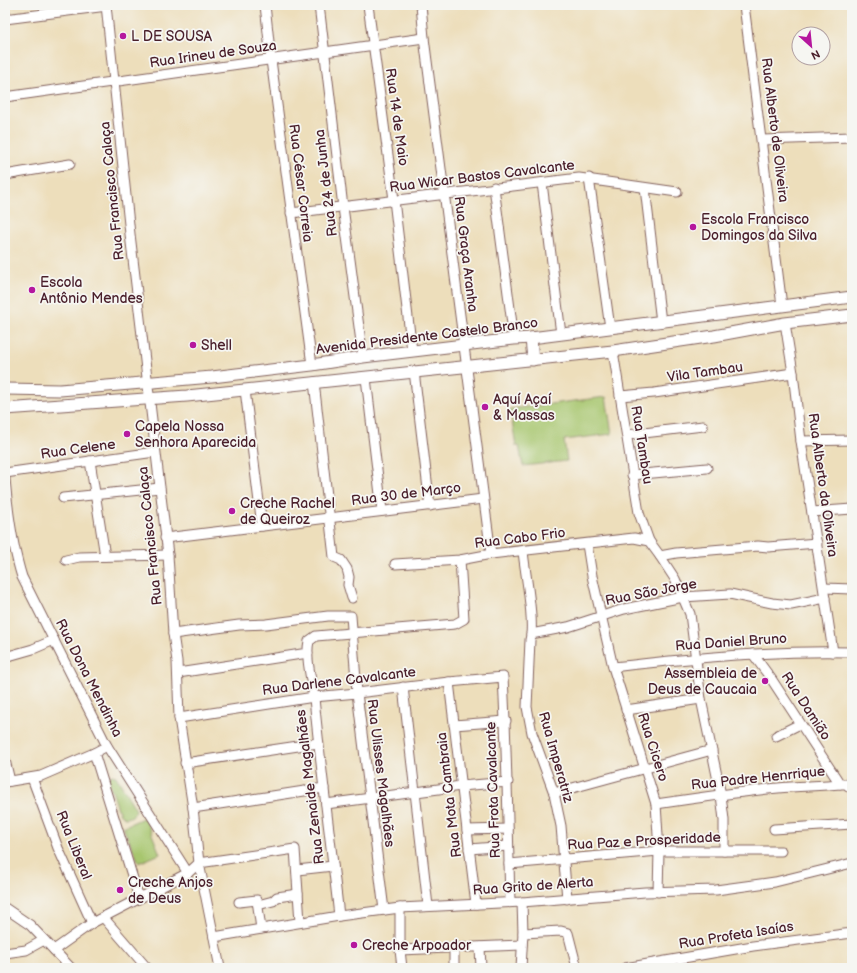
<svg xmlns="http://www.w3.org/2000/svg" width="857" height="973" font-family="'Balsamiq Sans',sans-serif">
	<rect width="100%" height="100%" fill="#f6f6f2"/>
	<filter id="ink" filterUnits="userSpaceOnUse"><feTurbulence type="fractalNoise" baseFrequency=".025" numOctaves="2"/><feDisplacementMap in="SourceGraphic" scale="8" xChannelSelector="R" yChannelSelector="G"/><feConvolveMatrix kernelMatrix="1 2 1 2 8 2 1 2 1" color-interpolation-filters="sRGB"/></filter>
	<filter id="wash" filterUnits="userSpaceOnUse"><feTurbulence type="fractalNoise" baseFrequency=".012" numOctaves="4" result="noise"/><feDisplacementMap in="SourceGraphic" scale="16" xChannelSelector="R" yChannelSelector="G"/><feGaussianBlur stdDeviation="0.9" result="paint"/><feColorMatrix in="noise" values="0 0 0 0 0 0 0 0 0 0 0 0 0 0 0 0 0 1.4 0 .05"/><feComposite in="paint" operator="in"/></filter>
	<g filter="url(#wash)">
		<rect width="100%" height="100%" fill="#eddebb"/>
		<g fill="#a7c66e" stroke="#78724c">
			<path d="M606,397L612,434L564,440L567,461L523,466L519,446H516L510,409Z"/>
			<path d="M111,775L116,776L136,810C134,815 131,818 125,818L120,815L108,779Z"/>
			<path d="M145,817L160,854L139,863L123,827Z"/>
		</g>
	</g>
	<g filter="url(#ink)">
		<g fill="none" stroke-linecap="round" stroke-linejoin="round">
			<defs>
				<g id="minor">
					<path d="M106,5L130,234L168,555L173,634L177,661L179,718L193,808L199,863L220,968"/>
					<path d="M265,5L271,60L312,365"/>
					<path d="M319,5L343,207L363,357"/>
					<path d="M368,5L394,200L412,351"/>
					<path d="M421,5L424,38L491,554"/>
					<path d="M744,5L782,306"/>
					<path d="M5,19L107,6"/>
					<path d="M5,97L424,38"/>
					<path d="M762,140L852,137"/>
					<path d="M5,175L70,164"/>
					<path d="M589,178L610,328"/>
					<path d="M542,183L561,334"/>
					<path d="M494,187L514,339"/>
					<path d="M645,188L661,322"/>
					<path d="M291,213L579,178L677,192"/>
					<path d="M785,323L793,373L801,441L833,652"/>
					<path d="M613,351L639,513L649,541L660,556L675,579L690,614L701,699L721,795L724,820V851"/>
					<path d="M414,371L430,506"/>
					<path d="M366,378L382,511"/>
					<path d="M314,382L334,557L341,560L347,569L349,577L348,585L352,598"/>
					<path d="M245,390L262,526"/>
					<path d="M620,396L654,393L793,373"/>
					<path d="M627,435L703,426"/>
					<path d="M801,441L852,440"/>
					<path d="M90,461L105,556"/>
					<path d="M5,473L155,452"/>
					<path d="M632,475L707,468"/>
					<path d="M5,479C8,513 12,545 22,577L107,746L188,873"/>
					<path d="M63,498L160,488"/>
					<path d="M812,512L852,509"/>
					<path d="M165,538L483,499"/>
					<path d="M587,544L592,576L613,667L656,804L659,851L658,892"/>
					<path d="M523,551C525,573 535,621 530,640L527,707L532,733L554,793L561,826L567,899"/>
					<path d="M660,556L676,553L758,546L768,547L817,543"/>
					<path d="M66,560L79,557L168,555"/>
					<path d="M395,564L460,560L491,554L634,538L649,541"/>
					<path d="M824,588L852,589"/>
					<path d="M173,634L239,625L266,624L328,616H351L357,693L384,910"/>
					<path d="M531,634L568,627L624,609L683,597L730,594L772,603L791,605L825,598"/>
					<path d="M753,654L772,680L840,784H846L852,789"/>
					<path d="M5,657L33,649L54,640"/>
					<path d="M613,667C693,658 772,650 852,652"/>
					<path d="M178,673L308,653"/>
					<path d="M449,682L476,904"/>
					<path d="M403,687L428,906"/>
					<path d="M626,710L701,699"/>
					<path d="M179,718L314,697L357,693L449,682L503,677C507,752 508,827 510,902"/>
					<path d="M454,725L506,721"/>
					<path d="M776,736L800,724"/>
					<path d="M94,753L139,898"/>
					<path d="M5,760L10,781"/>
					<path d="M185,763L318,743"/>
					<path d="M32,778L58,848L92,923"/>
					<path d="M5,782L41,776L94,753L107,746"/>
					<path d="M554,793L712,750"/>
					<path d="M326,804L461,786L508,782"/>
					<path d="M656,804C696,798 737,792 778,788C799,786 819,786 840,784"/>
					<path d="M193,808L324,788"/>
					<path d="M774,829L852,824"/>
					<path d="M467,830L508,829"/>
					<path d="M469,849L508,846"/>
					<path d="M509,864L659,851H781"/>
					<path d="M297,870L333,866"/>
					<path d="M239,902L257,900L261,929"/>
					<path d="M258,905L273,901L277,897L298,894"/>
					<path d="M5,908L30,925L71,968"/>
					<path d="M400,908V950L402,968"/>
					<path d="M339,916C331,843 321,771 314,698C312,680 305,659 309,641L316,636L455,624L464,619L460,560"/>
					<path d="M103,917L147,968"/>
					<path d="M523,933L561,931L568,933L577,968"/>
					<path d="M214,937L339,916L400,908L522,902L645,892L716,890L775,882L852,863"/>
					<path d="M454,947V968"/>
					<path d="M480,947L481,968"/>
					<path d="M54,950L92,923L188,873L199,863L295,849L300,922"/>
					<path d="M400,950L522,945"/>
					<path d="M5,953L26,950L44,940"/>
					<path d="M521,968L523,933L522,902"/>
					<path d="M625,968L753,946L852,933"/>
				</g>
				<g id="major">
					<path d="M531,338L533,360"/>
					<path d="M5,389L60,390L212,377L312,365L363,357L514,339L531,338L852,297"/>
					<path d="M5,409L187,396L613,351L714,336L785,323L852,315"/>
				</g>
			</defs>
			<use href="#minor" stroke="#83625d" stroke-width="11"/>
			<use href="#major" stroke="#83625d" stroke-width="13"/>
			<use href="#minor" stroke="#fff" stroke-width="9"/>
			<use href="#major" stroke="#fff" stroke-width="11"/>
		</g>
	</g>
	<g fill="#b5179e" stroke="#f6f6f2" stroke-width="1.5">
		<circle cx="123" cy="36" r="4"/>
		<circle cx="693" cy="227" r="4"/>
		<circle cx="32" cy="290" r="4"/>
		<circle cx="193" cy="345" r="4"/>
		<circle cx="485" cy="407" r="4"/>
		<circle cx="127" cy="434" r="4"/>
		<circle cx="232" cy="511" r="4"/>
		<circle cx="765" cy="681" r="4"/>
		<circle cx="120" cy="890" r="4"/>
		<circle cx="354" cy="945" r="4"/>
	</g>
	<g text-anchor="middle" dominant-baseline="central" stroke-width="3.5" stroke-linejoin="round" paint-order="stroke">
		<g font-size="14" fill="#4a1f2b" stroke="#f6f6f2" text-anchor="start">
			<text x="131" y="36">L DE SOUSA</text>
			<text x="701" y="219">Escola Francisco<tspan x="701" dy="16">Domingos da Silva</tspan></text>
			<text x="40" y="282">Escola<tspan x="40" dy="16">Antônio Mendes</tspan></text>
			<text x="201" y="345">Shell</text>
			<text x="493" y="399">Aquí Açaí<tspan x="493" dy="16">&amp; Massas</tspan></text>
			<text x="135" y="426">Capela Nossa<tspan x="135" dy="16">Senhora Aparecida</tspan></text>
			<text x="240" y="503">Creche Rachel<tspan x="240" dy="16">de Queiroz</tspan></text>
			<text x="757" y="673" text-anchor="end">Assembleia de<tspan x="757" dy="16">Deus de Caucaia</tspan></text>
			<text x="128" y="882">Creche Anjos<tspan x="128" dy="16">de Deus</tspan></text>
			<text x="362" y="945">Creche Arpoador</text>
		</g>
		<g font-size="14" fill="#4a1f2b" stroke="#f6f6f2">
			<text transform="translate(213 54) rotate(-8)">Rua Irineu de Souza</text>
			<text transform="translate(397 117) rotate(82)">Rua 14 de Maio</text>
			<text transform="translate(775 130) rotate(83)">Rua Alberto de Oliveira</text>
			<text transform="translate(482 176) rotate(-7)">Rua Wicar Bastos Cavalcante</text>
			<text transform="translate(301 183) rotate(83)">Rua César Correia</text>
			<text transform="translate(326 183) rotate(-97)">Rua 24 de Junha</text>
			<text transform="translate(112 191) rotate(-96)">Rua Francisco Calaça</text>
			<text transform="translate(466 254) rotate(83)">Rua Graça Aranha</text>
			<text transform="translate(427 336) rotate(-7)">Avenida Presidente Castelo Branco</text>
			<text transform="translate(705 372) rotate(-8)">Vila Tambau</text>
			<text transform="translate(642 445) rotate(81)">Rua Tambau</text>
			<text transform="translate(78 449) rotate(-8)">Rua Celene</text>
			<text transform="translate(823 485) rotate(82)">Rua Alberto da Oliveira</text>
			<text transform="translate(406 494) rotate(-7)">Rua 30 de Março</text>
			<text transform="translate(150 536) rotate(-96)">Rua Francisco Calaça</text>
			<text transform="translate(520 538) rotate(-7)">Rua Cabo Frio</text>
			<text transform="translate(651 592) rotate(-11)">Rua São Jorge</text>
			<text transform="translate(731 642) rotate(-4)">Rua Daniel Bruno</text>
			<text transform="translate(89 678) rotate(63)">Rua Dona Mendinha</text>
			<text transform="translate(339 681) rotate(-7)">Rua Darlene Cavalcante</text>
			<text transform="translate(806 706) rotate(57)">Rua Damião</text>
			<text transform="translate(653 747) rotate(72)">Rua Cicero</text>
			<text transform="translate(556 757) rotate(74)">Rua Imperatriz</text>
			<text transform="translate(381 773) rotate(83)">Rua Ulisses Magalhães</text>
			<text transform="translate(758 778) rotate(-6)">Rua Padre Henrrique</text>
			<text transform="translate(310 787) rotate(-97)">Rua Zenaide Magalhães</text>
			<text transform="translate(493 790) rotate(-92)">Rua Frota Cavalcante</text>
			<text transform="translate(449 795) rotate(-97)">Rua Mota Cambraia</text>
			<text transform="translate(644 841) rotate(-3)">Rua Paz e Prosperidade</text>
			<text transform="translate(74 845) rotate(68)">Rua Liberal</text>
			<text transform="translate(533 886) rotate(-4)">Rua Grito de Alerta</text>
			<text transform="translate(736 935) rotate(-9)">Rua Profeta Isaías</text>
		</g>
	</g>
	<rect width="857" height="973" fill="none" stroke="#f6f6f2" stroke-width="20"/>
	<g transform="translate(811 46) rotate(153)"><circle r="19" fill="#f6f6f2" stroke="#b1a0a2"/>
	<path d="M0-3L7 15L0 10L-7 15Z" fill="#b5179e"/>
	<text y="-6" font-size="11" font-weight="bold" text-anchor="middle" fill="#4a1f2b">N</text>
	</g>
</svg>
